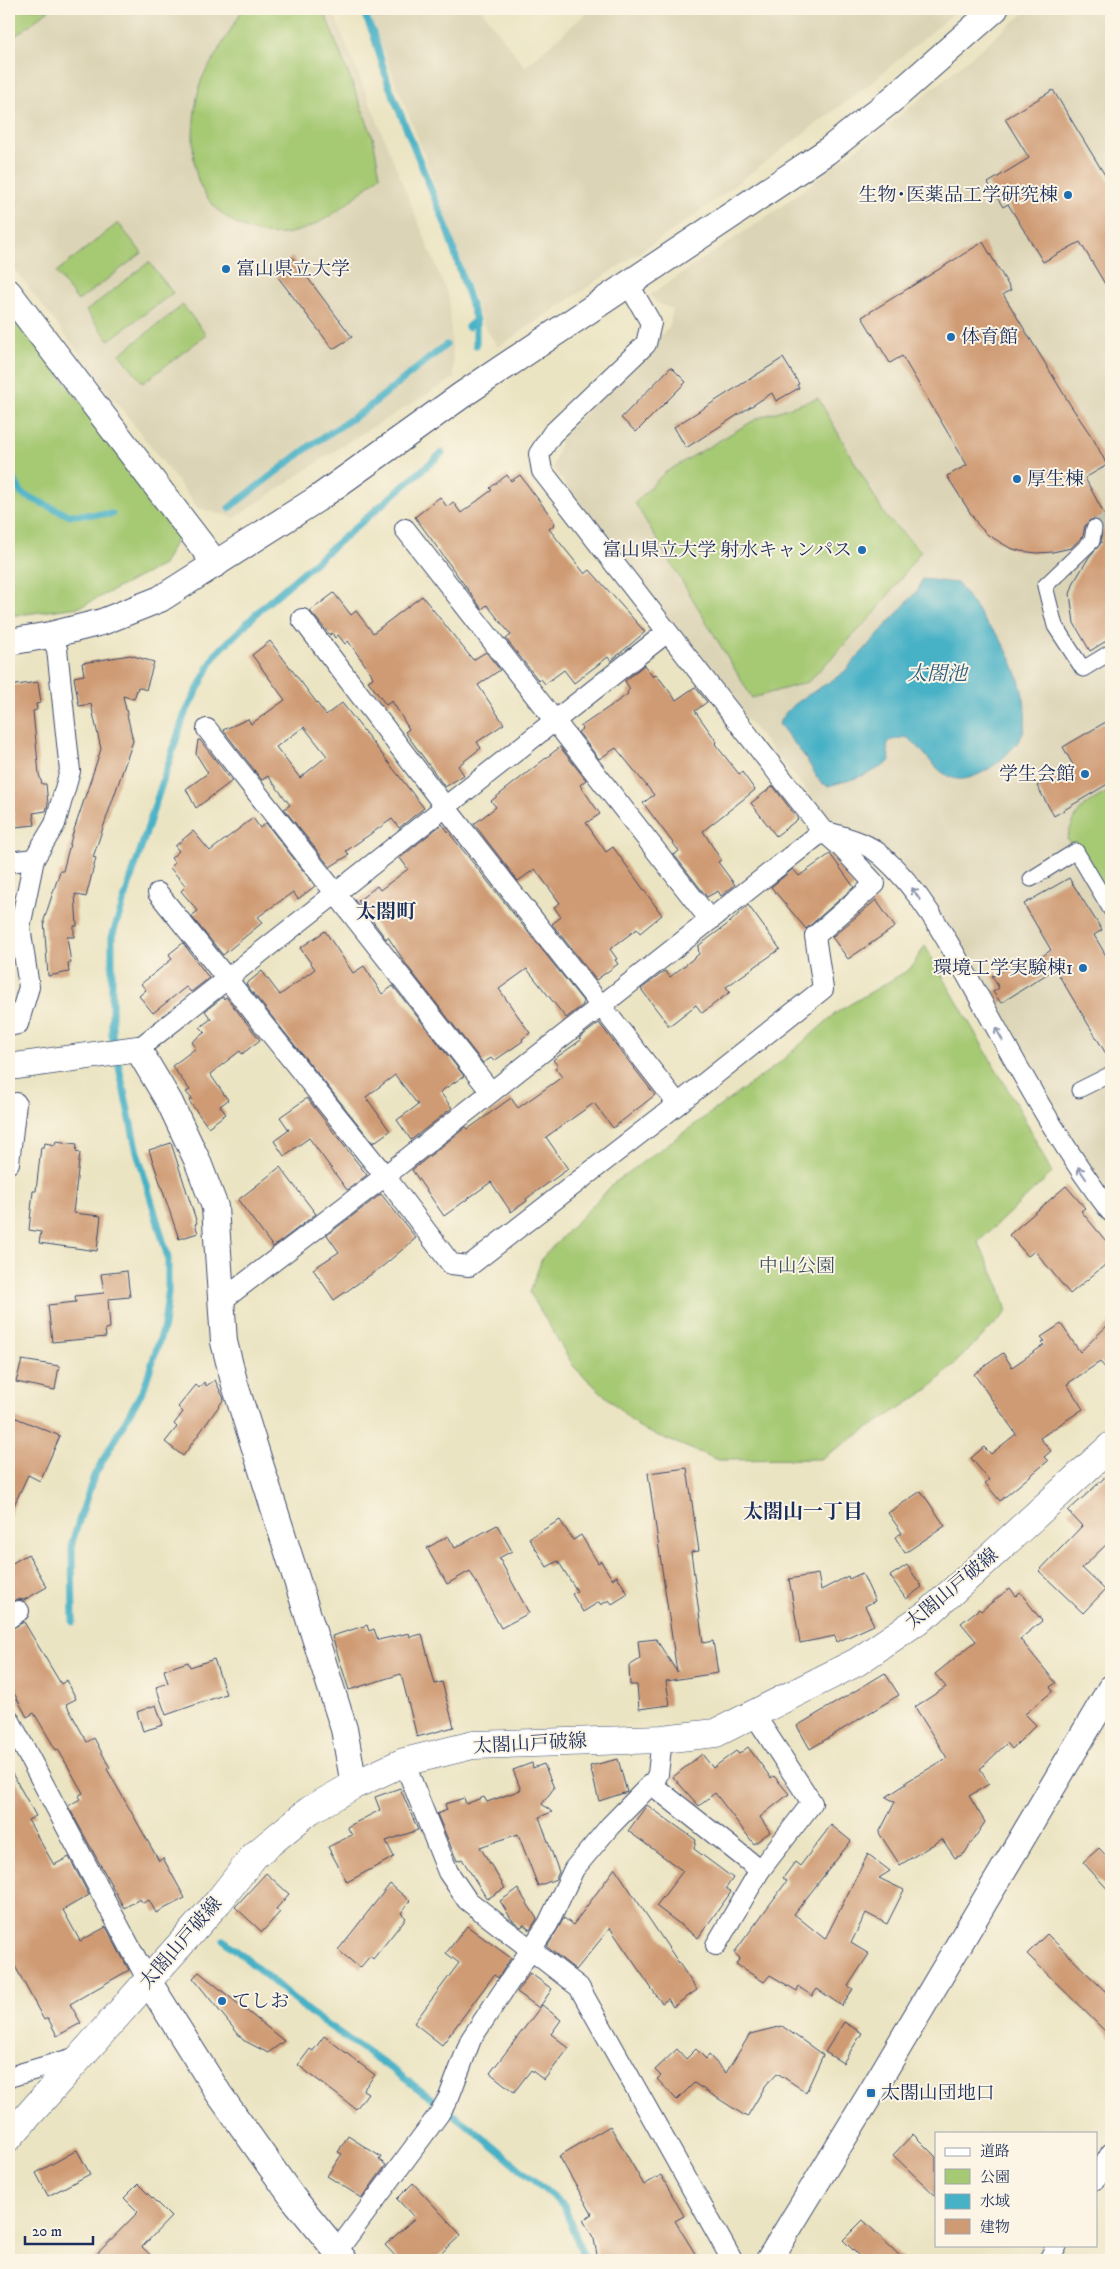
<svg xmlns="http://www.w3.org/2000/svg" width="1120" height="2269" font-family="'IM FELL DW Pica','Noto Serif JP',serif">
	<rect width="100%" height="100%" fill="#fcf5e5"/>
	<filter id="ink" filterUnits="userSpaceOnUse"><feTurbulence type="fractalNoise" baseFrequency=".02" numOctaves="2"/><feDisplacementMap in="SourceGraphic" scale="10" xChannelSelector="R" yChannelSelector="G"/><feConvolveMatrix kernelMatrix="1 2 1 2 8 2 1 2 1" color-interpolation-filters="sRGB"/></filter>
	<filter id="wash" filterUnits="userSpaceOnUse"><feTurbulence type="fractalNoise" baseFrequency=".0096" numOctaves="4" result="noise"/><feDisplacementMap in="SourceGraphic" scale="20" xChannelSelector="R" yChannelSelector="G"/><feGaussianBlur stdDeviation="1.12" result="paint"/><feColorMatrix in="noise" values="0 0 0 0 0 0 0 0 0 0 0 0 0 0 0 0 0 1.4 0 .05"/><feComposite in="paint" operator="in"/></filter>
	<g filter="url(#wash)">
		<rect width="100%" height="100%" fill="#ebe4c2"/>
		<g fill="#dcd4b6">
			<path d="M9,9H332L449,298L454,378L348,442L235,518L198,508L9,262Z"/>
			<path d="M367,9H481L525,67L591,9H959L867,86L688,220L498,347L484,326L426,159Z"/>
			<path d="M1029,9H1111V1198L1086,1165L885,851L830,819L674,632L553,468L562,436L669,327L673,309L657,303L650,295L782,206L892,122Z"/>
		</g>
		<g fill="#a6c973" stroke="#607c68">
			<path d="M9,9H50L9,41Z"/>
			<path d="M243,9H323L373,137L380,176C352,199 323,229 284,234C250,239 212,214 199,183C189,157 193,107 201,81C204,73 210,65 214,58C224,42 233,25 243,9Z"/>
			<path d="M118,223L142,253L78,301L56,272Z"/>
			<path d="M149,262L173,293L109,340L86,311Z"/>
			<path d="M183,305L206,335L143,383L120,354Z"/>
			<path d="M9,308L180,533L163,565L80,607L9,616Z"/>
			<path d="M818,398L886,517L921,551L875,613L808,682L752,698L635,503L664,473L758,418Z"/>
			<path d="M1111,790V917L1067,838C1078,806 1083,806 1111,790Z"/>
			<path d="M925,946L1022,1114L1052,1173L978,1242L1000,1288L1007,1312L928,1390L820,1459L719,1460L641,1429L574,1367L530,1293L542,1258L614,1183L778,1064L837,1012L910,969Z"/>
		</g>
		<path fill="#47b1c6" stroke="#317092" d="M922,579L957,583C968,596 977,610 986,623C989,628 994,630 997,634C1013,658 1028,695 1025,725C1023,740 1012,749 1002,759C992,768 971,781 957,779C935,776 920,742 905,737L889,741L887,747L890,761C872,775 850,780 828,786L820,782L805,757L779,724C785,703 829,685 845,671L918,590Z"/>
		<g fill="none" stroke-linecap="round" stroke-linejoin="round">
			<g stroke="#47b1c6" stroke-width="7">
				<path d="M362,9L373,33L388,83L446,226L476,320V345"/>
				<path d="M468,327L476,320"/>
				<path d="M9,471L22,494L68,515L112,514"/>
				<path d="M229,508L310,446L365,410L446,345"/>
				<path d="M73,1622L72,1542L94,1476L144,1388L164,1326L168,1293V1258L136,1148L112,1034V937L184,716L215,655L264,606L442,453"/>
				<path d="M224,1940L309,2012L400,2075L475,2131L564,2206L585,2260"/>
			</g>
		</g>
		<g id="blocks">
			<g fill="#cf9b74" fill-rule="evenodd">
				<path d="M1053,90L1111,185V294L1080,242L1043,262L1008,204L1003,207L988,183L1029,158L1005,119Z"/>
				<path d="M983,242L1011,290L1003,294L1071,406L1094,440L1107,465L1085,478L1109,523L1111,519V638L1090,651L1074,623L1070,594L1074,582L1089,557L1101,543L1102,524L1096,519L1090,520L1085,526L1083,536L1071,548L1053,552L1037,553L1020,551L1010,548L988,535L978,525L947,476L967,465L902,356L890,363L862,317Z"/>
				<path d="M292,257L352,337L333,349L274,272Z"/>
				<path d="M783,358L799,384L797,385L799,388L776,401L772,393L686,448L674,427Z"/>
				<path d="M671,367L686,382L636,432L621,418Z"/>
				<path d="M507,475L511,481L520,475L552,518L555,524L549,529L585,574L590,570L645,632L611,661L608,657L574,683L564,670L545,684L541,679L539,681L506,639L511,635L487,605L482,609L415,517L440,497L447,507L453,502L461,513L492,490L490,488Z"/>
				<path d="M334,593L351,615L356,611L373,633L422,596L473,660L486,652L500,670L478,685L504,724L477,742L481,748L458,766L464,775L445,787L405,732L409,729L392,701L386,705L368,681L373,678L371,673L348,641L345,644L338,635L335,638L332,633L330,635L310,611Z"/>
				<path d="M270,641L326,715L342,703L424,808L399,828L392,819L346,851L349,855L330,867L284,809L290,805L268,776L262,780L223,730L248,719L251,724L285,700L252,655ZM304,727L327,756L300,778L276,747Z"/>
				<path d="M130,655L154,662L146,690L138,687L134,699L123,696L133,741L93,857L96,858L86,897L75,894L77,926H74V937H67L71,963H68L69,972L48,976L44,920L60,871H63L72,836L101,749L91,704L79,706L74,677L84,675L82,663Z"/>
				<path d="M644,665L653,677L656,674L676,700L695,687L707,702L695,711L717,742L715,744L739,774L742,772L755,790L703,831L721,860L718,862L735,885L721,896L718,891L707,897L674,855L679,851L643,803L654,795L616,748L599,759L578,732L582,729L580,727L628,694L627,692L630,689L625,681Z"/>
				<path d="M38,682L41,703L36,704L37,710L33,711L39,774L42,784H46L48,804L46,811L33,813L35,825L15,827L9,775V686Z"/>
				<path d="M1111,719V782L1054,816L1037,786L1073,765L1063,747Z"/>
				<path d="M198,740H200L232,781L196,808L186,789L208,773L196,754Z"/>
				<path d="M560,747L586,780L580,785L600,814L586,823L606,852L613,847L662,915L640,933L637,929L610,949L617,959L615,960L618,964L596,980L552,924L561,917L554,907L560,903L535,869L518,881L474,824L496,807L491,801Z"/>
				<path d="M773,786L798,819L776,836L751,803Z"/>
				<path d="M253,818L260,828L266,823L315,886L298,899L293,892L258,917L263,922L223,955L191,916L198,911L181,891L186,886L170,868L175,863L171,858L179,851L175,846L193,831L210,851Z"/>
				<path d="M442,824L583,1001V1005L566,1018L527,969L499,989L530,1033L522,1039L523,1041L494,1061L491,1058L483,1063L408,967L388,937L386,939L358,901L377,886L380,890L408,869L400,858Z"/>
				<path d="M830,854L854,887L806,929L771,887L793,869L799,876Z"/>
				<path d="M1069,878L1102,930L1094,935L1111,964V1062L1055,969L1001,1003L993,992L999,988L992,976L1018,962L1023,970L1051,950L1024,904Z"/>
				<path d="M876,900L895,927L848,959L832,937Z"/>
				<path d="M748,905L780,949L726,987L730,992L702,1013L696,1005L669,1026L641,989L665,971L670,977L699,954L698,946L728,924Z"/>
				<path d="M325,931L353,973L364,966L382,994L393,986L464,1076L440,1092L452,1108L411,1140L397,1120L418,1105L395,1075L366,1097L390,1131L373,1143L246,984L262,971L280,995L315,969L300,948Z"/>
				<path d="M183,943L209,978L191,992L186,987L153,1013L139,996L146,990L141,984L172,959L169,954Z"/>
				<path d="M223,997L224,999L226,997L260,1040L242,1054L240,1051L210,1074L228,1100L220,1106L226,1114L208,1127L189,1101L192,1099L186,1092L190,1090L172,1066L196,1048L192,1042L205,1032L200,1027L211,1019L205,1011Z"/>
				<path d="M599,1023L655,1095L613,1128L594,1103L546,1137L568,1169L526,1199L527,1201L511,1212L491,1182L444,1216L412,1170L466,1127L468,1129L511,1098L518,1108L562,1077L555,1068L558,1066L553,1060L581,1040L579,1038Z"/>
				<path d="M307,1098L367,1175L347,1190L309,1138L284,1156L274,1141L289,1130L280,1117Z"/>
				<path d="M56,1141L77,1144L76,1152L80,1153L73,1213L101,1216L97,1251L39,1243L41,1232L29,1230L33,1191H36L41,1147H44L45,1143L55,1145Z"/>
				<path d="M171,1143L197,1223L195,1224L198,1233L179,1239L149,1150Z"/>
				<path d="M280,1167L316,1214L273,1247L238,1200Z"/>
				<path d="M1066,1186L1085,1208L1081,1211L1111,1247V1260L1070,1294L1035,1251L1028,1256L1009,1235Z"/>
				<path d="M381,1194L416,1238L383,1266L334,1300L313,1269L339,1252L327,1235Z"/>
				<path d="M127,1271L130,1297L108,1299L110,1328L105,1329L106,1337L52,1342L48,1305L76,1302L75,1296L104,1293L101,1274Z"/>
				<path d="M1111,1322V1374L1100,1362L1067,1384L1083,1409L1040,1438L1051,1451L1044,1457L1048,1461L1000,1501L985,1483L989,1480L971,1458L984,1447L991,1454L1016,1434L974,1374L1003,1353L1012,1367L1044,1345L1042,1343L1045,1341L1041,1337L1061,1324L1080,1352Z"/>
				<path d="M22,1360L59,1366L55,1390L16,1382Z"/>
				<path d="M215,1380L224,1399L183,1456L165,1442L177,1427L174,1424L183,1412L178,1407L196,1385L199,1388L204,1382L206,1386Z"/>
				<path d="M9,1415L60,1436L40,1481L28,1475L9,1516Z"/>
				<path d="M687,1468L699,1551L691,1552L703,1643L713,1641L718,1673L666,1681L670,1705L639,1709L637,1685H630L629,1666L640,1659L638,1641L656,1639L677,1672L648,1473Z"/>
				<path d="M1111,1472V1540L1082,1568L1105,1590L1083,1613L1039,1571L1082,1526L1068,1511Z"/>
				<path d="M921,1491L945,1526L905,1553L895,1537L902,1533L888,1513Z"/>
				<path d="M560,1520L573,1540L581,1535L598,1563L601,1561L612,1579L617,1576L628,1594L612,1604L609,1600L601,1605L599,1602L583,1612L572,1594L577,1591L558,1561L547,1567L529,1538Z"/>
				<path d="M497,1525L512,1551L499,1558L529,1613L501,1628L470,1571L447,1584L427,1548L448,1536L455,1548Z"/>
				<path d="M28,1554L47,1587L24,1600L17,1599L9,1604V1565Z"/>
				<path d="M907,1565L922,1587L906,1599L890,1576Z"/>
				<path d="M862,1573L875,1601L865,1606L874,1625L837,1642L835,1636L800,1643L789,1579L818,1574L821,1590L848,1576L849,1579Z"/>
				<path d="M1010,1588L1016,1596L1020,1592L1042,1621L1020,1639L1056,1683L1050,1687L1053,1691L1025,1714L1036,1725L1012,1749L1007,1743L980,1769L989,1784L969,1796L985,1822L964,1854L955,1858L942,1839L900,1865L879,1833L895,1802L886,1797L906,1784V1782L947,1758L915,1707L946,1687L935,1674L976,1641L961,1623L979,1609L981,1611Z"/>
				<path d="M24,1622L61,1684L67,1680L76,1699L66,1704L87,1742L94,1738L110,1768L107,1769L159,1861L163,1858L185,1898L156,1913L149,1900L143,1903L140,1899L124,1908L68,1806L80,1799L78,1796L83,1793L58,1749L56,1750L34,1713L27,1717L9,1684V1630Z"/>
				<path d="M367,1625L369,1631L374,1629L378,1640L409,1633L410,1637L422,1634L435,1684L442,1682L454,1727L417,1737L401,1674L349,1690L332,1636Z"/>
				<path d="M214,1659L226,1694L166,1715L156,1687L168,1683L164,1670L188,1662L190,1667Z"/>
				<path d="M885,1673L899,1695L810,1749L797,1726Z"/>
				<path d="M156,1705L163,1725L143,1731L137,1712Z"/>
				<path d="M748,1747L771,1778L774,1776L789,1794L760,1817L770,1832L754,1844L715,1793L699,1806L673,1777L702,1754L713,1768L736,1751L739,1754Z"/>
				<path d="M618,1759L627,1792L599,1801L590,1766Z"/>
				<path d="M532,1763L533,1768L544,1764L554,1788L542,1804L552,1812L539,1817L559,1872L556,1879L538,1886L518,1834L480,1847L505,1888L487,1899L462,1859L457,1861L437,1814L447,1810L445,1804L464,1798L466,1804L484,1797L487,1802L521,1790L513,1770Z"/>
				<path d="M9,1768L36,1816L28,1820L54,1865L69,1857L89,1895L63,1910L80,1941L106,1927L129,1970L70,2004L81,2023L57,2036L48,2018L44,2020L9,1955Z"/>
				<path d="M400,1788L418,1830L386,1841L394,1857L347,1882L328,1847L352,1835L347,1827L380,1810L375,1797Z"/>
				<path d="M647,1805L696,1840L694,1849L733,1878L726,1888L731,1892L698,1938L656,1906L683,1871L628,1831Z"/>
				<path d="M831,1825L851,1841L794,1914L825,1939L868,1854L890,1871L879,1878L904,1890L887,1924L866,1913L851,1943L869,1954L848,1986L853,1989L842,2006L817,1989L812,1996L799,1987L797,1991L770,1975L764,1982L736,1964L740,1958L734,1953L787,1881L783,1878L795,1862L800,1866Z"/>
				<path d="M1099,1848L1111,1861V1893L1083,1862Z"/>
				<path d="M615,1868L697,1990L673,2007L668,1999L662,2003L656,1995L610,1928L576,1970L547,1947L564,1918L573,1925Z"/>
				<path d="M266,1873L289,1894L276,1909L280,1912L262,1932L235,1907Z"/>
				<path d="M390,1884L410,1901L401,1913L406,1918L373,1959L370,1956L360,1968L338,1950Z"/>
				<path d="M518,1889L537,1919L530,1930L524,1925L521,1927L512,1920L500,1901Z"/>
				<path d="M467,1926L511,1958L498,1978L494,1975L442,2045L414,2023L459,1963L446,1953Z"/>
				<path d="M1047,1934L1111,1997V2037L1027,1954Z"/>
				<path d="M199,1972L284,2041L268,2053L243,2040L193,1978Z"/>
				<path d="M530,1973L552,1989L539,2008L517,1992Z"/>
				<path d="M542,2005L561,2020L551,2034L569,2048L544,2080L531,2070L514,2092L490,2073Z"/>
				<path d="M844,2022L862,2033L843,2063L825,2052Z"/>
				<path d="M782,2026L823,2055L806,2092L777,2073L766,2085L747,2117L694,2083L677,2100L657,2079L661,2076L655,2070L677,2049L686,2059L696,2049L706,2059L709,2055L726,2073L750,2034Z"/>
				<path d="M324,2036L375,2075L363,2090L368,2093L356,2109L298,2065L310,2049L313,2051Z"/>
				<path d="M610,2126L644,2185L661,2175L684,2216L675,2221L699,2260H598L594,2239L583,2220L592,2214L559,2156Z"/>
				<path d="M913,2134L936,2157V2196L893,2155Z"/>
				<path d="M348,2136L381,2157L379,2160L386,2165L362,2198L327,2176L342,2154L338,2152Z"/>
				<path d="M77,2150L90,2174L48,2196L36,2173Z"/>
				<path d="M413,2183L461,2235L434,2260H399L385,2245L415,2218L397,2199Z"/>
				<path d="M138,2184L171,2217L142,2247L156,2260H91L138,2212L124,2198Z"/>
				<path d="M863,2220L904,2260H863L843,2240Z"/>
			</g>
		</g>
	</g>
	<g filter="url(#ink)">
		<use href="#blocks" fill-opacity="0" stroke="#3a4a6d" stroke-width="1"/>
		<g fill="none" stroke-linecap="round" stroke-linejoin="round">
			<path stroke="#c1c0ae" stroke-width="15" stroke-dasharray="15 8" stroke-linecap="butt" d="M1094,528L1111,518"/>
			<defs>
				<g id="pedestrian">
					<path d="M1094,528L1092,541L1045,586L1055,626L1083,669L1111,652"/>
					<path d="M1031,879L1076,851L1111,910"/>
					<path d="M1079,1090L1111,1074"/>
				</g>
				<g id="minor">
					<path d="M405,529L710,920"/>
					<path d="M302,619L446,808L678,1104L823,989L815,936L875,884L841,847L823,831L542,471L539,454L552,434L646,344L651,323L629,285"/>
					<path d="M207,729L491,1092"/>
					<path d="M827,832C847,838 866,842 882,856C924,893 953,951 980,999C1021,1072 1060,1146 1111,1212"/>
					<path d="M9,862L34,859L55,824L70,771L57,649L50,635"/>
					<path d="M158,893L385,1176L451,1264L469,1266L678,1104"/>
					<path d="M9,1026L18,1024L29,987L20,927L34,859"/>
					<path d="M138,1049L666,633"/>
					<path d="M9,1163L16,1103"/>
					<path d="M220,1302L385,1176L823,831"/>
					<path d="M9,1618L19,1611"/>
					<path d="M9,1719L148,1981"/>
					<path d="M404,1762L448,1872L467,1900L579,1987L732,2260"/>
					<path d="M651,1784L760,1870"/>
					<path d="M716,1945L760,1870L812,1803L754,1714"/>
					<path d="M9,2077L81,2056"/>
					<path d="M1096,2179L1111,2153"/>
					<path d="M337,2251L439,2114L449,2097L471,2039L548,1924L574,1869L610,1826L655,1780L658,1774L662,1739"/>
					<path d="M1049,2260L1057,2245"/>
				</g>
				<g id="tertiary">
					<path d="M9,293L216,564"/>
					<path d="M9,642L50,635L102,622L160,599L317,499L462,395L826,152L894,98L995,9"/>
					<path d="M9,1067L138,1049L170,1103L197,1160L215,1207L224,1342L235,1385L344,1729L354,1785"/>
					<path d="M148,1981L219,2094L293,2198L344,2260"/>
					<path d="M769,2260L871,2093L1111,1688"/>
				</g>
				<path id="secondary" d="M9,2137L218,1902L254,1856L310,1810L354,1785L404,1762L473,1745L662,1739L716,1733L857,1662L930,1612L1111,1446"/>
			</defs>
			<use href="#pedestrian" stroke="#3a4a6d" stroke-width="17"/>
			<use href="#minor" stroke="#3a4a6d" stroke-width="22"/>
			<use href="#tertiary" stroke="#3a4a6d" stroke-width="28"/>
			<use href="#secondary" stroke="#3a4a6d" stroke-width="29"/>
			<use href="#pedestrian" stroke="#fff" stroke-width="15"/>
			<use href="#minor" stroke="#fff" stroke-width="20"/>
			<use href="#tertiary" stroke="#fff" stroke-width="26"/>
			<use href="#secondary" stroke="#fff" stroke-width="28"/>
		</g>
		<defs><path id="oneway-shaft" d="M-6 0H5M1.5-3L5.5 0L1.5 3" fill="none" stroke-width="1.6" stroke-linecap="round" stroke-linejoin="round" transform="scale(1.25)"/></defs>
		<g stroke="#8d97ae">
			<use href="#oneway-shaft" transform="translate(916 894) rotate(-123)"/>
			<use href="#oneway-shaft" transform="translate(999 1034) rotate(-119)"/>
			<use href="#oneway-shaft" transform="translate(1082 1173) rotate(-124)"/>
		</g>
	</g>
	<g fill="#1f6fb2" stroke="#fcf5e5" stroke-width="2">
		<circle cx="1068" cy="195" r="5"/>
		<circle cx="226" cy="269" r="5"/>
		<circle cx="951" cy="337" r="5"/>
		<circle cx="1017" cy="479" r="5"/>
		<circle cx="862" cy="550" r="5"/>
		<circle cx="1085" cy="774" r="5"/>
		<circle cx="1083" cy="968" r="5"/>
		<circle cx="222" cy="2001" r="5"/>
		<rect x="866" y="2088" width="10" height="10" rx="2.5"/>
	</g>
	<g text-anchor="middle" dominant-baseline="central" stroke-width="4" stroke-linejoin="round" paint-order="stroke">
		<g font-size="19" fill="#1b2f5e" stroke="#fcf5e5" text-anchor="start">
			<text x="1058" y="195" text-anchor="end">生物･医薬品工学研究棟</text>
			<text x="236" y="269">富山県立大学</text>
			<text x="961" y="337">体育館</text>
			<text x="1027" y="479">厚生棟</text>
			<text x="852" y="550" text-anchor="end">富山県立大学 射水キャンパス</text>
			<text x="1075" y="774" text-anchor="end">学生会館</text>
			<text x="1073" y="968" text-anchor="end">環境工学実験棟1</text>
			<text x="232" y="2001">てしお</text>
			<text x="881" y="2093">太閤山団地口</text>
		</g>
		<g font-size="19" fill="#3e5663" stroke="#fcf5e5">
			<text x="797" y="1266">中山公園</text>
		</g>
		<g font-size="19" fill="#1b2f5e" stroke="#fcf5e5">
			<text transform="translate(952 1589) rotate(-40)">太閤山戸破線</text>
			<text transform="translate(530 1744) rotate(-3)">太閤山戸破線</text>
			<text transform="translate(181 1943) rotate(-49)">太閤山戸破線</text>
		</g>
		<g font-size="20" font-style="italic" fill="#2a5c82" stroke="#fcf5e5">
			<text x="937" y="674">太閤池</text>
		</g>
		<g font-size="20" font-weight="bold" fill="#1b2f5e" stroke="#fcf5e5">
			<text x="386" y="912">太閤町</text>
			<text x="803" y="1512">太閤山一丁目</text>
		</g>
	</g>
	<rect width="1120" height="2269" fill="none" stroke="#fcf5e5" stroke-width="30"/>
	<rect x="935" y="2132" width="162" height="115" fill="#fcf5e5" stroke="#a2a6af"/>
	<rect x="945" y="2148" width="25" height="8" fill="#ffffff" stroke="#a2a6af"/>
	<text x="980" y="2156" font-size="15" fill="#1b2f5e">道路</text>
	<rect x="945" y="2169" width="25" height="15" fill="#a6c973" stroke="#a2a6af"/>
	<text x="980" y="2182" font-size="15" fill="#1b2f5e">公園</text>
	<rect x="945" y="2194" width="25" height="15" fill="#47b1c6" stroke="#a2a6af"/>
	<text x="980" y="2206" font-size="15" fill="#1b2f5e">水域</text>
	<rect x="945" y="2219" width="25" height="15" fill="#cf9b74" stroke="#a2a6af"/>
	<text x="980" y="2232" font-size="15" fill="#1b2f5e">建物</text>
	<path d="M25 2236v8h68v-8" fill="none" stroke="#1b2f5e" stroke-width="2.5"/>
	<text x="32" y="2236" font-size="15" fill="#1b2f5e" stroke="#fcf5e5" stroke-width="4" paint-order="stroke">20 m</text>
</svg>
